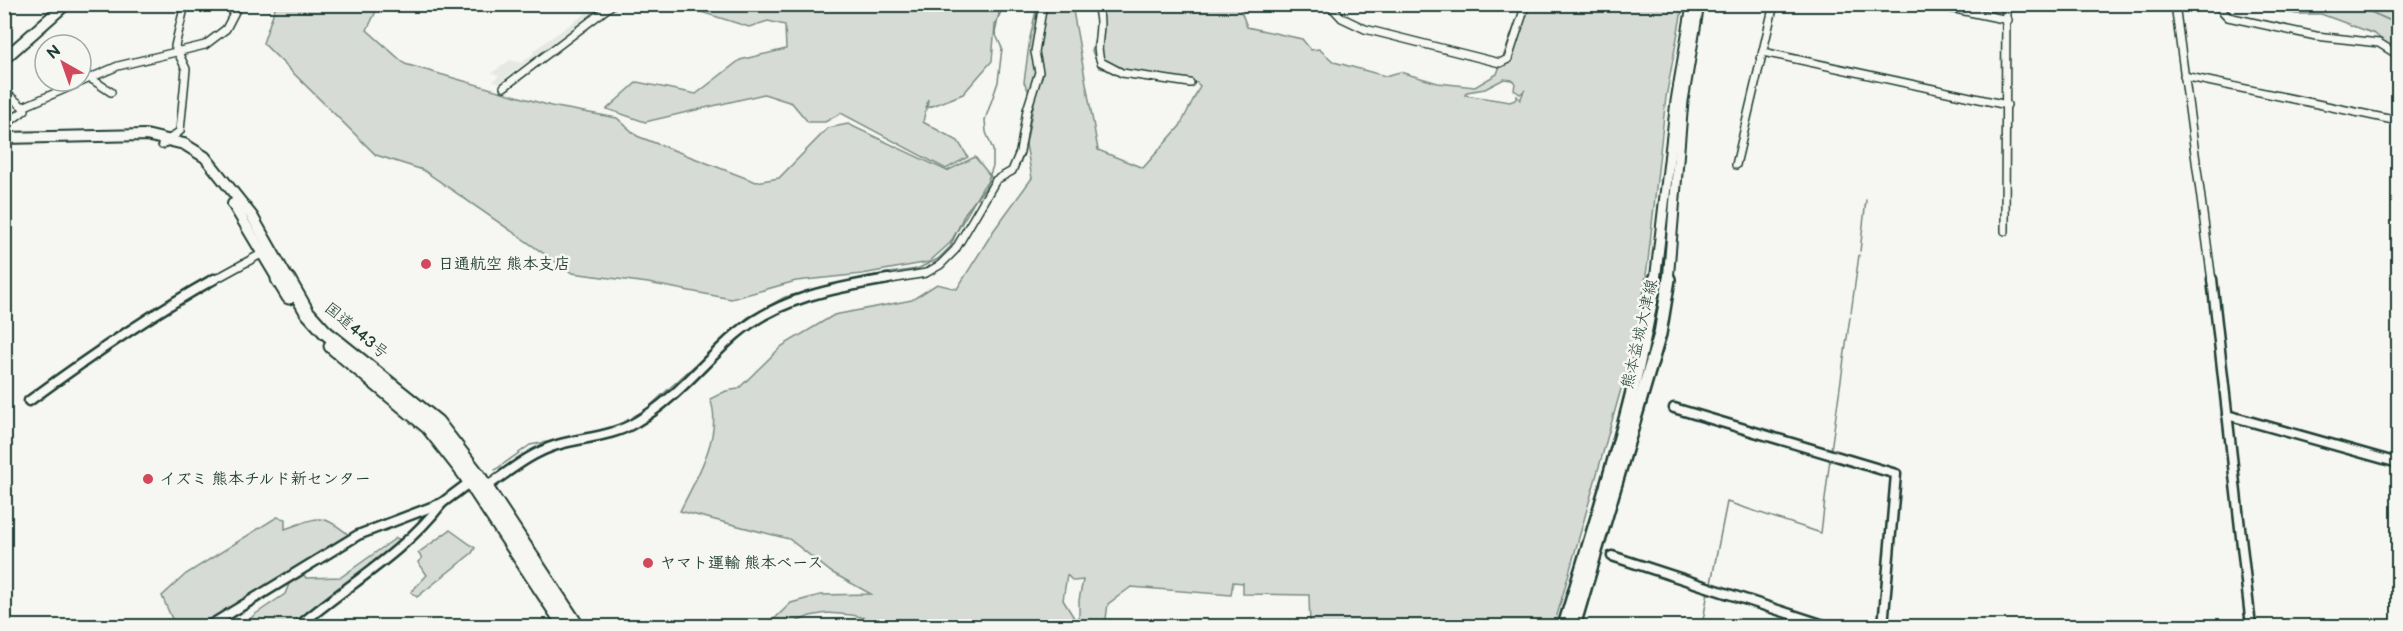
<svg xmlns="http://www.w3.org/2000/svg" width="2403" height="631" font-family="'Balsamiq Sans','Klee One',sans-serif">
	<rect width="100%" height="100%" fill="#f6f6f2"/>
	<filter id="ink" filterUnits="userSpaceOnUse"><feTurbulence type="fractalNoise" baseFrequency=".0167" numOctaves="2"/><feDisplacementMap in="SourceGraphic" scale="12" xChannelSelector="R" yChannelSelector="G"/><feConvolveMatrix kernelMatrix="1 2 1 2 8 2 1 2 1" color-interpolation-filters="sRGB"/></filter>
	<g filter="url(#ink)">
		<path fill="#e6e8e4" d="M597,5H604L499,83L493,81L499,76L492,73L510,60L522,63L534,53L533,51Z"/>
		<g fill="#d6dbd6" stroke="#7a8c85" stroke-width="1.5" fill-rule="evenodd">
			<path d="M276,5H379L367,30L405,64L551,106L617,118L637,136L756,182L779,178L828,128L848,124L947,171L975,157L992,178L983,187L950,243L929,262L862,274L796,281L731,299L648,283L572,273L423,170L376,155L263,43Z"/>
			<path d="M679,5H1004L995,25L992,61L963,94L927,108L928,99L923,122L958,141L968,157L946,169L841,113L825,122H808L792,103L764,94L645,122L607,109L637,82L696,94L740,60L786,49L785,25L768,21L749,27Z"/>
			<path d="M1035,5H1072L1098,150L1143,168L1180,126L1200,86L1197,83L1099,68L1092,51L1104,5H1242L1241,11L1247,27L1302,39L1311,50L1319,49L1334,62L1385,76L1400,72L1438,83L1475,87L1497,74L1522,5H1683L1666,97L1648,261L1638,329L1554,626H1310L1309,595L1243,594V583L1233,582L1231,595L1131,587L1108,604L1105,626H900L852,615L827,613L810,616L787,626H767L791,603L820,595L871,594L831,572L789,539L680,511C695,481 724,433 710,399L726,391L738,389L782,346L834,315L912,300L937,284L957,289L994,230L1032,178L1026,144L1034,102L1024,82L1030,38L1036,10ZM1504,79L1512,80L1515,83L1514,90L1520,94L1524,91L1520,100L1517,96L1515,100L1510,102L1465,95L1467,92L1485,89ZM1067,575L1073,581L1083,580L1079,600V626L1063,600Z"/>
			<path d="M2240,5H2398V54L2375,34L2321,14H2297L2260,8L2255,9Z"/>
			<path d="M277,517L285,519V529C318,518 320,511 349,535L304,567L200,626H175L162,596L186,574Z"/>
			<path d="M450,530L475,548L472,553L417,597L411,592L427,575L418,562L422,558L418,553Z"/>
			<path d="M396,538L404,541L295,626H243L254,615L285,594L289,584L303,573L306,578L341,577Z"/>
		</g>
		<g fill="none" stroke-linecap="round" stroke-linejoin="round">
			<g stroke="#72847d" stroke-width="1.5">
				<path d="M2340,4L2373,13L2398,24"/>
				<path d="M1860,251L1866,200"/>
				<path d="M1851,313L1859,255"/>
				<path d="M641,414L747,318L785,297L869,276L917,269L938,259L950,247L965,213L985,188L993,166V150L986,132L985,120L998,82L1002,48L995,33L1001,4"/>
				<path d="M1831,450L1850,317"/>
				<path d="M495,470L530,445L563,439"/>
				<path d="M448,504L460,497"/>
				<path d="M1711,583L1727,502L1821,533L1830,458"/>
				<path d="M290,626L400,541"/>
				<path d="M1702,626L1708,592"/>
			</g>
			<defs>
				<g id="minor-far1">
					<path d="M1096,4C1106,27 1093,44 1101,62L1122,73L1190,83"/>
					<path d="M1329,4L1342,18L1365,29L1500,63L1508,59L1526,4"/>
					<path d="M1931,4L2008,20"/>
					<path d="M2175,4L2212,281"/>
					<path d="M2216,4L2228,17L2316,36L2379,43L2398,55"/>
					<path d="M1763,52L2007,105"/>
					<path d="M2184,76L2398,121"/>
					<path d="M90,78L111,92"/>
					<path d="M504,87L613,4"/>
					<path d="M4,95L11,97L23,107"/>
					<path d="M23,107L118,66L205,45L226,29L239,4"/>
					<path d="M4,126L25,110L23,107"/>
					<path d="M162,145L180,131L186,69L175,46L185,4"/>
					<path d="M1736,165L1774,4"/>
					<path d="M2005,231L2006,4"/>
					<path d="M212,281L263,253"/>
					<path d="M879,281L926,273L940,265L955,250L996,180L1012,171L1020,152L1027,110L1039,72L1035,52L1043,4"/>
				</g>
				<g id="minor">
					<path d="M2212,279L2251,626"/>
					<path d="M29,401C89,357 149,315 214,279"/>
					<path d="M1674,408L1896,474L1883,626"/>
					<path d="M2227,415L2398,463"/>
					<path d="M483,489C507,473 530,453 557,445C584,437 612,437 636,422C675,400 702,364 735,335C778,298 834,288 888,279"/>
					<path d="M1612,556L1827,626"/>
					<path d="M209,626L358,535L442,503L470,482"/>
					<path d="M299,626C347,585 403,554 442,503"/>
				</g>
				<g id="major-far1">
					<path d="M1655,281L1676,101L1691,11"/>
					<path d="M1668,281L1683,101L1699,4"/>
				</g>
				<g id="major">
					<path d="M1564,626C1598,512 1637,397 1655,279"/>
					<path d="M1574,626L1660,334L1669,279"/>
				</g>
				<g id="highway-far1">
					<path d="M4,59L66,4"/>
					<path d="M4,138L146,135L184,144L205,157L252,216L289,281"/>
					<path d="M233,204L279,281"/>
				</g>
				<g id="highway">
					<path d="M278,279L289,297"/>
					<path d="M288,279L307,312L325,332L437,422L478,475L577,626"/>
					<path d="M331,346L428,427L464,473L565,626"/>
				</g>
			</defs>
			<use href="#minor-far1" stroke="#1f3d34" stroke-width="10"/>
			<use href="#minor" stroke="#1f3d34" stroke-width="13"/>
			<use href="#major-far1" stroke="#1f3d34" stroke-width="13"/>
			<use href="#major" stroke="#1f3d34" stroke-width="16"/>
			<use href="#highway-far1" stroke="#1f3d34" stroke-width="14"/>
			<use href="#highway" stroke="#1f3d34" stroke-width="17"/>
			<use href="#minor-far1" stroke="#f6f6f2" stroke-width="7"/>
			<use href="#minor" stroke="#f6f6f2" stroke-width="8"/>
			<use href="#major-far1" stroke="#f6f6f2" stroke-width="9"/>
			<use href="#major" stroke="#f6f6f2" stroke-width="11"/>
			<use href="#highway-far1" stroke="#f6f6f2" stroke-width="10"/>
			<use href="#highway" stroke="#f6f6f2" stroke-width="13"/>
		</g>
	</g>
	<g fill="#d1495b" stroke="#f6f6f2" stroke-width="2">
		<circle cx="426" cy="264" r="6"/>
		<circle cx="148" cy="479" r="6"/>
		<circle cx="648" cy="563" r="6"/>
	</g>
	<g text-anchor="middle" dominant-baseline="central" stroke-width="5" stroke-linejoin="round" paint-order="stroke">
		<g font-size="16" font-weight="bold" fill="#1f3d34" stroke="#f6f6f2" text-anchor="start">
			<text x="438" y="264">日通航空 熊本支店</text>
			<text x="160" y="479">イズミ 熊本チルド新センター</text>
			<text x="660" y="563">ヤマト運輸 熊本ベース</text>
		</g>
		<g font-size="16" fill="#1f3d34" stroke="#f6f6f2">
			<text transform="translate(356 331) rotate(40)">国道443号</text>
			<text transform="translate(1640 334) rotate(-77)">熊本益城大津線</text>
		</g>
	</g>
	<rect width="2403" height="631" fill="none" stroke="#f6f6f2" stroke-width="24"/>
	<rect x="12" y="12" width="2379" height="607" fill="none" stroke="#1f3d34" stroke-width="2" filter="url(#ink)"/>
	<g transform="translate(63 63) rotate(320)"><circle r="28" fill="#f6f6f2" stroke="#a0aca6" stroke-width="1.5"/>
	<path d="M0-4.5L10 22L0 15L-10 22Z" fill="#d1495b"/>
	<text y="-9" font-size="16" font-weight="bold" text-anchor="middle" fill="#1f3d34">N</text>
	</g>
</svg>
